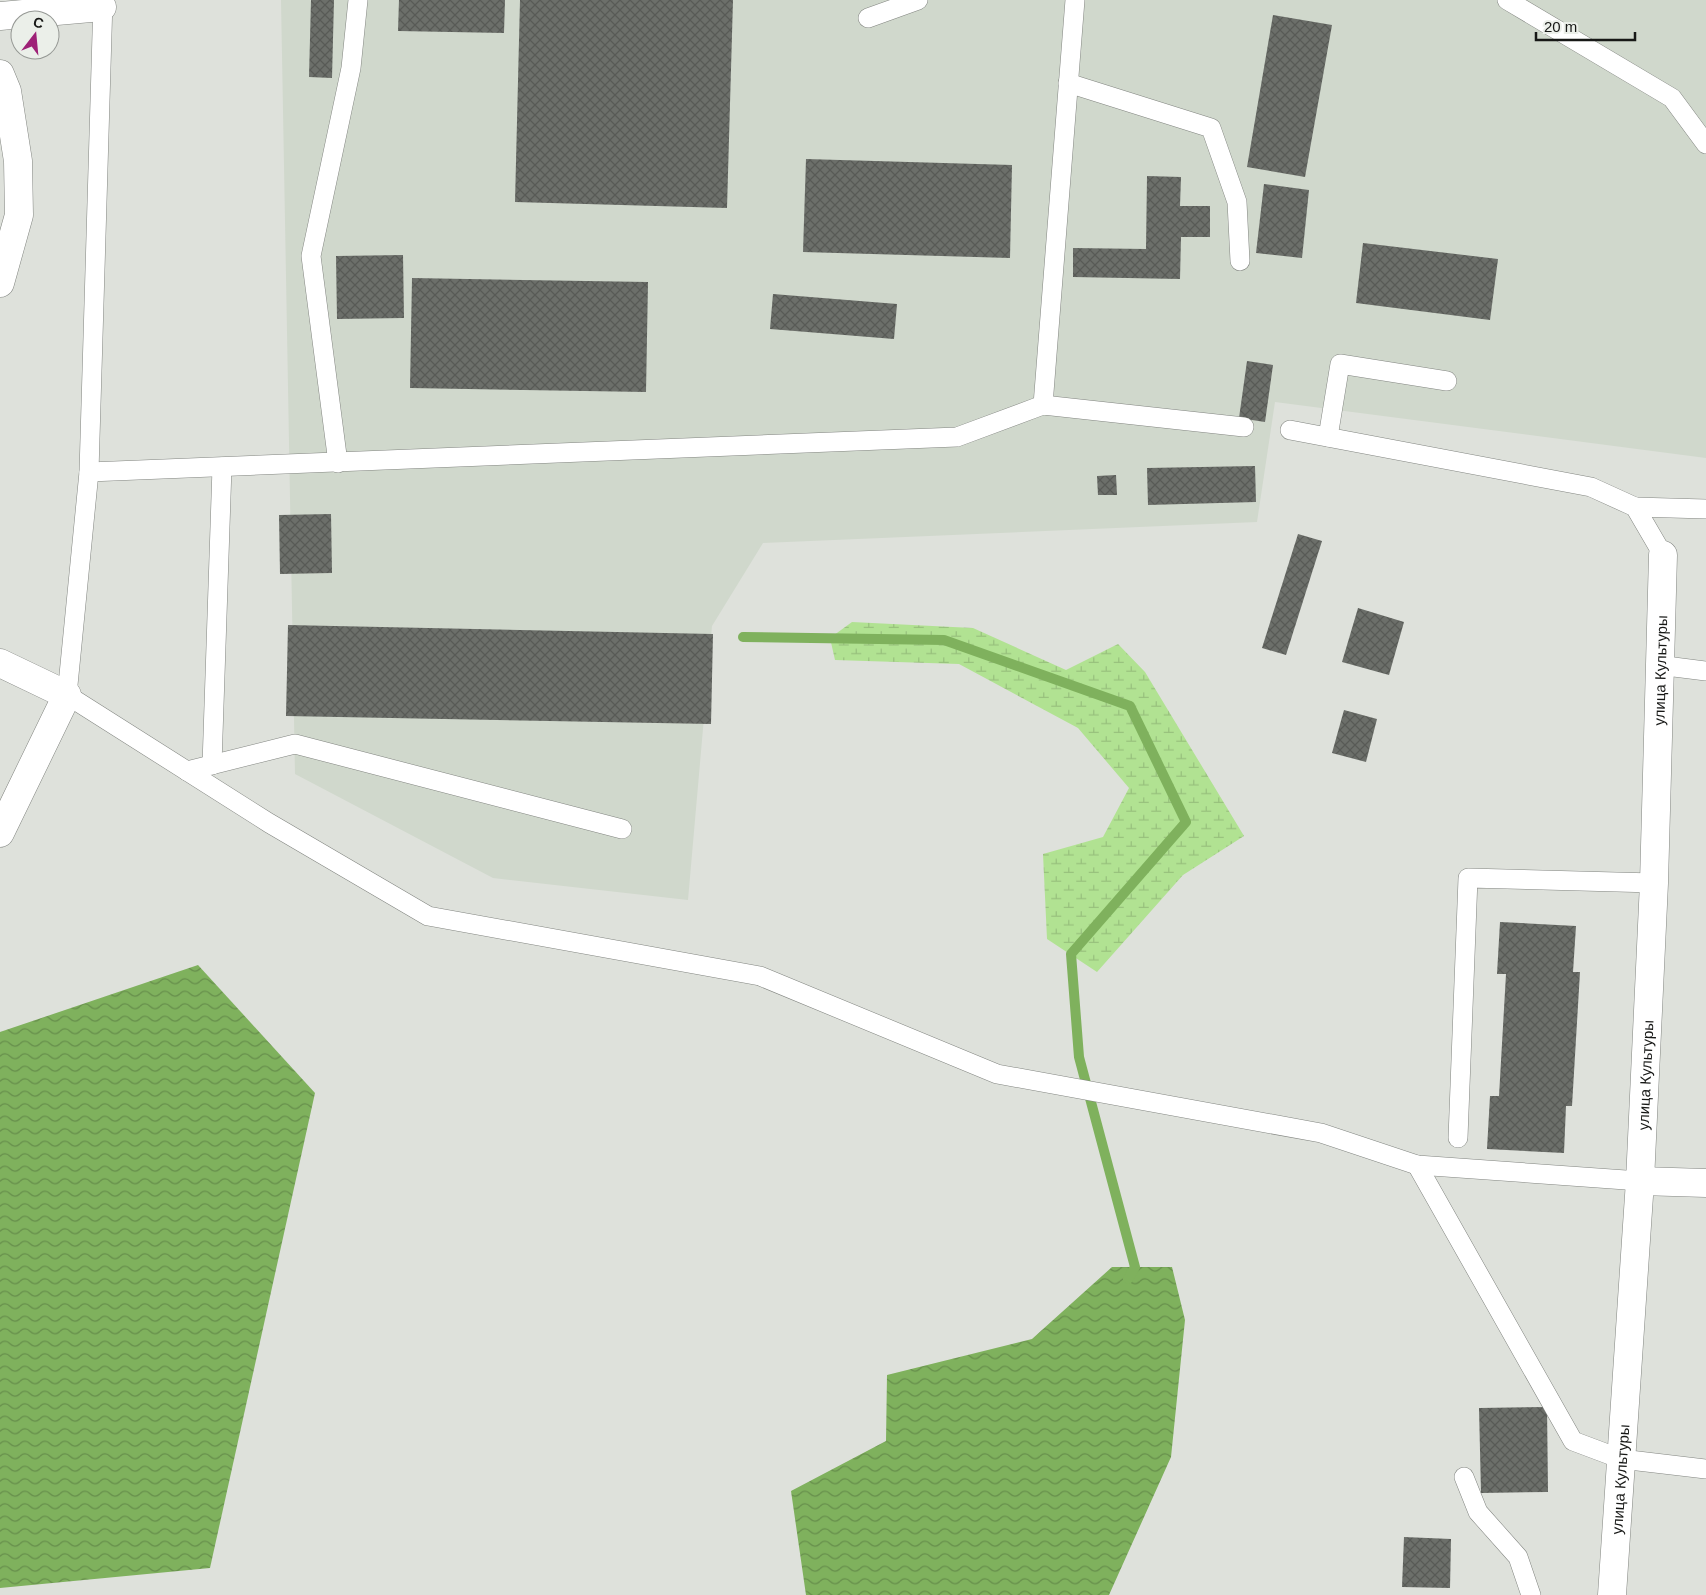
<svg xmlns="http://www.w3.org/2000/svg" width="1706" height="1595" font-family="Arial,sans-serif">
	<defs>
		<pattern id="wetland-marsh" width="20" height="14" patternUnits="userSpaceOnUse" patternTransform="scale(1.25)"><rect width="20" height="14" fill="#b1e292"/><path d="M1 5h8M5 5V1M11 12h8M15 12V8" fill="none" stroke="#98c17d"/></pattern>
		<pattern id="water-waves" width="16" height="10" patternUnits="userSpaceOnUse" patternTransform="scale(1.25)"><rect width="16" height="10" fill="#7fb15d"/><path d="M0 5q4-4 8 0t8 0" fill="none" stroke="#678f4c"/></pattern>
		<pattern id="building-cross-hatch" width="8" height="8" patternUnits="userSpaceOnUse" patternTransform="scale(1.25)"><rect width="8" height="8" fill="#6c6f6a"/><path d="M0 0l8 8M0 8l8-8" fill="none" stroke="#585a56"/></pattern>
	</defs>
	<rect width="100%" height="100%" fill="#dee1db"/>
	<path fill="#d0d8cc" d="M281,0H1706V458L1275,402L1257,522L763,543L712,626L688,900L493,878L295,774Z"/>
	<path fill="url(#wetland-marsh)" d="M852,622L973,628L1066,670L1118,644L1145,672L1244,836L1183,875L1097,972L1047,939L1043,854L1103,837L1129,788L1078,728L959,664L835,660L830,638Z"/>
	<g fill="url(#water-waves)">
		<path d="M198,965L315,1093L210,1568L0,1588V1032Z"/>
		<path d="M1112,1267H1172L1185,1320L1171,1457L1109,1595H806L791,1491L886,1441L887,1375L1032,1339Z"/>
	</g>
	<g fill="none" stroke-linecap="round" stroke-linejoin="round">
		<path stroke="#7fb15d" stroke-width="10" d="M743,637L944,640L1130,706L1186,822L1071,954L1079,1057L1135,1267L1128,1279"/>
	</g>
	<g fill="url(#building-cross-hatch)">
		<path d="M311,0H334L332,78L309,77Z"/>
		<path d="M399,0H505L504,33L398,31Z"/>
		<path d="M520,0H733L727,208L515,202Z"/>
		<path d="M1273,15L1332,25L1305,177L1247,167Z"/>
		<path d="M806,159L1012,165L1010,258L803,252Z"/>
		<path d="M1147,176L1181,177L1180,206H1210V237H1181L1180,279L1073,277V248L1146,249Z"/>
		<path d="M1264,184L1309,190L1302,258L1256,253Z"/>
		<path d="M1363,243L1498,259L1490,320L1356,303Z"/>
		<path d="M403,255L404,318L337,319L336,256Z"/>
		<path d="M412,278L648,282L646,392L410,388Z"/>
		<path d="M773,294L897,304L894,339L770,329Z"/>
		<path d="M1247,361L1273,365L1265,422L1239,418Z"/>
		<path d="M1255,466L1256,502L1148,505L1147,468Z"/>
		<path d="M1116,475L1117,495H1098L1097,476Z"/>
		<path d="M331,514L332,573L280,574L279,515Z"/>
		<path d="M1298,534L1322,541L1286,655L1262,648Z"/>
		<path d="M1358,608L1404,622L1389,675L1342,662Z"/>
		<path d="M288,625L713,634L711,724L286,716Z"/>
		<path d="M1344,710L1377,719L1366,762L1332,753Z"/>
		<path d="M1500,922L1576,926L1573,972H1580L1572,1106H1566L1564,1153L1487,1149L1490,1096H1499L1506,974H1497Z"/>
		<path d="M1547,1407L1548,1492L1481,1493L1479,1408Z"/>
		<path d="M1404,1537L1451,1539L1450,1588L1402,1587Z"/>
	</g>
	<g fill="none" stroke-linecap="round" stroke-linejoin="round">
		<defs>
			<g id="lane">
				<path d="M103,0L89,472L67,695L269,823L428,916L760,976L997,1074L1321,1133L1417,1165L1640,1181"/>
				<path d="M1507,0L1672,98L1706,144"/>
				<path d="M868,18L918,0"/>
				<path d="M1068,83L1211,128L1237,202L1240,261"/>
				<path d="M1043,405L1075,0"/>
				<path d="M1290,430L1591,487L1635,507L1663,555"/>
				<path d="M1328,437L1340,364L1447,381"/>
				<path d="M338,463L311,256L351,68L358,0"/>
				<path d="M89,472L957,437L1043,405L1244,427"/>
				<path d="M1635,507L1706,509"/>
				<path d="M1658,665L1706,671"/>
				<path d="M212,765L222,467"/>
				<path d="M187,771L295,744L622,829"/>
				<path d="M1458,1138L1468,878L1654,883"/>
				<path d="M1417,1165L1573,1441L1621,1459L1706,1469"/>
				<path d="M1464,1477L1478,1512L1518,1557L1531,1595"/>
			</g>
			<g id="street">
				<path d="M0,16L102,7"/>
				<path d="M0,74L7,91L18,161L19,215L0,283"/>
				<path d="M0,663L67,695L0,833"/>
				<path d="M1640,1181L1706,1183"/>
				<path id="s1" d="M1612,1595L1640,1181L1654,883L1663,555"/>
			</g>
		</defs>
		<use href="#lane" stroke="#828580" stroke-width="20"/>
		<use href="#street" stroke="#828580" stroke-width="29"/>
		<use href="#lane" stroke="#fff" stroke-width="19"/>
		<use href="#street" stroke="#fff" stroke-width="28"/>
	</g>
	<g text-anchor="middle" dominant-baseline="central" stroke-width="4" stroke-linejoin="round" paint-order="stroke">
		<g font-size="15" fill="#171816" stroke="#ebefe9">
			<text stroke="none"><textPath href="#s1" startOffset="926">улица Культуры</textPath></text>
			<text stroke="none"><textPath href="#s1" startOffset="521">улица Культуры</textPath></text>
			<text stroke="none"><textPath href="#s1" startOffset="116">улица Культуры</textPath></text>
		</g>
	</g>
	<g transform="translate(35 35) rotate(16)"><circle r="24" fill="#ebefe9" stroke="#969995"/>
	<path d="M0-4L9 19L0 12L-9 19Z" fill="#9e2177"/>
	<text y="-8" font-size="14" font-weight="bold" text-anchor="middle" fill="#171816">С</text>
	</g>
	<path d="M1536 32v8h99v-8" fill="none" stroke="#171816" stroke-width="2.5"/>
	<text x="1544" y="32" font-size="15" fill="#171816" stroke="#ebefe9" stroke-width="4" paint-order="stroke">20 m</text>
</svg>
